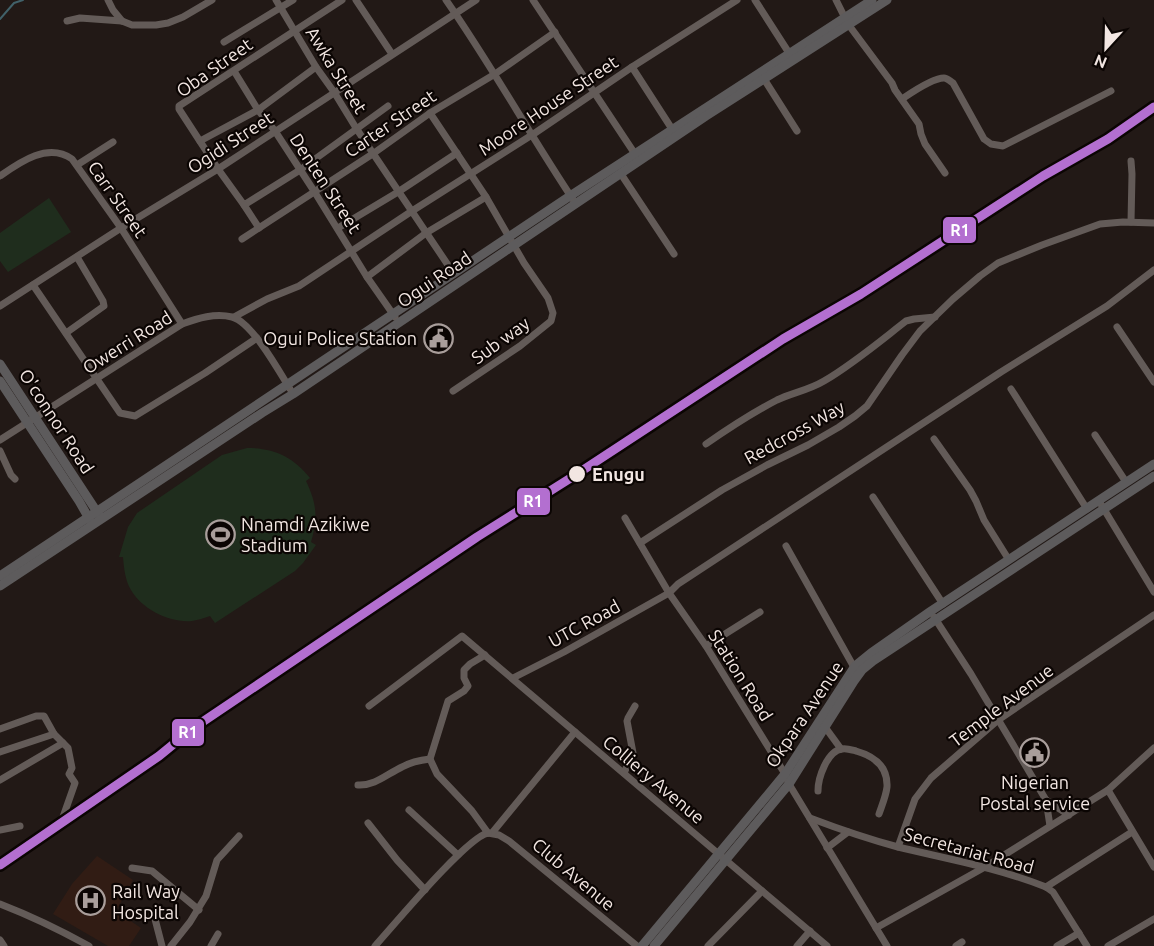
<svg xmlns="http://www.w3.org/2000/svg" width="1154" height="946" font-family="Ubuntu,sans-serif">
	<rect width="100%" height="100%" fill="#221916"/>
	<path fill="#311c14" d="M97,856L133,880L116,911L141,928L129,946H108L53,914L72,884Z"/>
	<g fill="#1f2d1d">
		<path d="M49,198L71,232L8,272L0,261V233Z"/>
		<path d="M247,448C275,448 293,457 310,478L306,481C317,504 318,518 311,542L316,545L303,563L295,571L215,623L210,616C204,618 198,620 192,621C169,623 142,609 131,590C125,580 124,568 123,557H119L128,527L137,513L222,455Z"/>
	</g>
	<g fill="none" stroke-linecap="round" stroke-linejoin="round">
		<path stroke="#416169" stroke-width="2" d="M0,19L14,3L23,0"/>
		<g stroke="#635b58" stroke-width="7">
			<path d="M108,0L113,10L122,21"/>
			<path d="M276,0L316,67L334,92L356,128L454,274"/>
			<path d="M342,0L179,106V109L218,169L244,205L300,170L388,106"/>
			<path d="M356,0L392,54"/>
			<path d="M446,0C492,66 531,137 576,204"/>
			<path d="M533,0L635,154"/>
			<path d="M755,0L789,53"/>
			<path d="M836,0L845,18"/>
			<path d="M67,21L80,18L122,21L132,25H156L168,23L183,17L212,0"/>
			<path d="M848,24L892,83L895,90L919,124L921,134L925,144L945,173"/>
			<path d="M224,42L293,0"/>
			<path d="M632,67L672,129"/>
			<path d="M234,71L258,110L275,131L314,191L367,277L395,317"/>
			<path d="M764,79L797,131"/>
			<path d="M902,99C911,93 932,78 944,78C947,78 950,81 953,83L984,139L991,144L1003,146L1111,91"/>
			<path d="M430,113L486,197L524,263L548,298L553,313L551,321L520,346L453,391"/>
			<path d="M200,141L258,110L316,67"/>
			<path d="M77,165L113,142"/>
			<path d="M621,174L674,254"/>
			<path d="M0,176C20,162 48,142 72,159L121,228L182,324"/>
			<path d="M244,205L259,228"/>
			<path d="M1131,222L1132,174L1131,161"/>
			<path d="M338,228L398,192L457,153"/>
			<path d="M242,239L374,153L430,113L495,74L555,32"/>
			<path d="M367,277L426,233L486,197"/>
			<path d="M33,285L120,413L135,416L205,373L257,338"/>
			<path d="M0,306L121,228L218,169L476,0"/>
			<path d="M234,317L267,299L299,286L412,211L535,133L632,67L737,0"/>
			<path d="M1117,327L1154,382"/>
			<path d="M66,333L104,306L103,301L77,257"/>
			<path d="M1011,389L1087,509"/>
			<path d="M1095,435L1126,482"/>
			<path d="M934,439L970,490L976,501L984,520L1009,560"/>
			<path d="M0,440L182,324C198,318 215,313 232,317C252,322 279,371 290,389"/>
			<path d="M706,444C729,428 752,413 777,400C792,393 809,390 824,381C853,364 879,342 906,321L914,319L935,317"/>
			<path d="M0,451L11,475L15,479"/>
			<path d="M873,497L943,604"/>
			<path d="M1099,501L1154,592"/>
			<path d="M625,518L669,593L706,646L785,774L789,784L887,946"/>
			<path d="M640,543L722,490L767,465L808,445L839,427L855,416L867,406L902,355L920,331L953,299L980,276L998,263L1042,245L1100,224L1123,222L1154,223"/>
			<path d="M786,546L855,669"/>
			<path d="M934,617L971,674L1046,800L1050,826"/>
			<path d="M706,646L760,612"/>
			<path d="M485,655L470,664L464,670V678L468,686L464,691L448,701L430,759L437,774L472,811L488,833"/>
			<path d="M513,678L564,652L669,593L678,584L1001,372L1107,306L1154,270"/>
			<path d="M369,706L462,636L827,946"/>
			<path d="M825,727L841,749"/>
			<path d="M0,729L36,716H44L54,734L68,748L72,768L69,774L75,783L63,817"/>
			<path d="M0,752L54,734"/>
			<path d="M624,773L633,753L627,721L628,718L635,706"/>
			<path d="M0,780L63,743"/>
			<path d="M358,785C375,786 387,774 402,767C411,762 421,760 430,759"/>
			<path d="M1108,790L1154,867"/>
			<path d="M818,791C818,778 827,751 842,749C846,748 852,750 856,751C874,756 888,766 887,787C886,796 882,805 879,814"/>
			<path d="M1046,800L1069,815"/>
			<path d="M409,810L458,855"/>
			<path d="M810,818C839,829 868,839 898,847C948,859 998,868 1046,887L1053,892L1087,946"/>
			<path d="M368,823L397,860L425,890"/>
			<path d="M0,830L20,826"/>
			<path d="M488,833L499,835L509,841L637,946"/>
			<path d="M492,833L575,732"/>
			<path d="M898,847L915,799L931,778L998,720L1154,615"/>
			<path d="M827,848L848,832"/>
			<path d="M132,868L152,871L199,910"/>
			<path d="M1046,887L1132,832"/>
			<path d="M0,904C31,916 60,930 89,946"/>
			<path d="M155,919L162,946"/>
			<path d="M876,928L985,867L1108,790L1154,748"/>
			<path d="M0,940L4,946"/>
			<path d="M171,946L190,922L206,896L217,860L239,836"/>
			<path d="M211,946L218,934"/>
			<path d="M375,946C394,925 467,837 488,833"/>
			<path d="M708,946L762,891"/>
			<path d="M797,946L810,931"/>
			<path d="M956,946L962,942"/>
			<path d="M1057,946L1079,933"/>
			<path d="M1108,946L1154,919"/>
		</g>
		<g stroke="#5d5b5c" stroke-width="9">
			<path d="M0,364L99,515"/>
			<path d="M0,381L79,501L91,522"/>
			<path d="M0,576L570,196L872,0"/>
			<path d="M0,586L262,413L293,394L706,116L887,0"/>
			<path d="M642,946L785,774L855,666L871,653L931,611L1154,464"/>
			<path d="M654,946L789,784L854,681L862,670L873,661L1154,476"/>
		</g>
		<defs>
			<path id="rail-1" d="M0,865L159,756L192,729L477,537L577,474L783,339L861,294L1043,176L1108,139L1154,107"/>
		</defs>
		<use href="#rail-1" stroke="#0b0503" stroke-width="14"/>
		<use href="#rail-1" stroke="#b36fd0" stroke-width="9"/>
	</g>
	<defs>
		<symbol id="civic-ring" viewBox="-11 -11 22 22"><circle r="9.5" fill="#0b0503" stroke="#a99e9b" stroke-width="1.5"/><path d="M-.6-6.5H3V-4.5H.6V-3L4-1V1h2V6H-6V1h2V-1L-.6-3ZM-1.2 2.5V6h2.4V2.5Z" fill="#a99e9b"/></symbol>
		<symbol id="stadium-ring" viewBox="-11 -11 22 22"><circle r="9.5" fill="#0b0503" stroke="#a99e9b" stroke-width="1.5"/><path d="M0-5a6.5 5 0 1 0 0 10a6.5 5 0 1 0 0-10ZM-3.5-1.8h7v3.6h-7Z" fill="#a99e9b"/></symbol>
		<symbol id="hospital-ring" viewBox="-11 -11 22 22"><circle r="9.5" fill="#0b0503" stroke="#a99e9b" stroke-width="1.5"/><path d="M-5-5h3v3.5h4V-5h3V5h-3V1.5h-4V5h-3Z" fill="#a99e9b"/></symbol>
	</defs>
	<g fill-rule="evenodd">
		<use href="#civic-ring" x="422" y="322" width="33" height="33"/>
		<use href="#stadium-ring" x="204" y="518" width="33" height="33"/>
		<use href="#civic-ring" x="1018" y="736" width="33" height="33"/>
		<use href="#hospital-ring" x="74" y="884" width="33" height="33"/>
	</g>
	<circle fill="#f2e6e2" stroke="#0b0503" stroke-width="2" cx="577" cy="474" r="9"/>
	<g text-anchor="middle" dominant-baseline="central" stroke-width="4.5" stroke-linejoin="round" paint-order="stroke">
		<g font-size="18" fill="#f2e6e2" stroke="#0b0503">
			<text transform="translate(214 67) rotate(-35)">Oba Street</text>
			<text transform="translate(337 70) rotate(58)">Awka Street</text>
			<text transform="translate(548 105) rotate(-34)">Moore House Street</text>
			<text transform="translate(390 123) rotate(-34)">Carter Street</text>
			<text transform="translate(230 142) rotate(-33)">Ogidi Street</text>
			<text transform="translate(326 183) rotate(57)">Denten Street</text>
			<text transform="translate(118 199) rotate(55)">Carr Street</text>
			<text transform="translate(434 279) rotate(-34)">Ogui Road</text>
			<text transform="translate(500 340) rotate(-36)">Sub way</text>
			<text transform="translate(127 342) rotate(-32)">Owerri Road</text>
			<text transform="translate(57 421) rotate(57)">O'connor Road</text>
			<text transform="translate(794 432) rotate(-29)">Redcross Way</text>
			<text transform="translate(584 623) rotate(-29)">UTC Road</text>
			<text transform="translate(741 675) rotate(58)">Station Road</text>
			<text transform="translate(1001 705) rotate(-37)">Temple Avenue</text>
			<text transform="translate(804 714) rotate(-56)">Okpara Avenue</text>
			<text transform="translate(654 779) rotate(40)">Colliery Avenue</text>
			<text transform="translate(969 850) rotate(15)">Secretariat Road</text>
			<text transform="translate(574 874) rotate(40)">Club Avenue</text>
		</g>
		<g font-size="18" fill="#f2e6e2" stroke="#0b0503" text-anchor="start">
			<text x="417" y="338" text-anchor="end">Ogui Police Station</text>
			<text x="241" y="524">Nnamdi Azikiwe<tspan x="241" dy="21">Stadium</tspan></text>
			<text x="1035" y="782" text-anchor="middle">Nigerian<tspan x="1035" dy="21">Postal service</tspan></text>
			<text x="112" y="891">Rail Way<tspan x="112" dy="21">Hospital</tspan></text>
		</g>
		<g font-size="18" font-weight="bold" fill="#f2e6e2" stroke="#0b0503" text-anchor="start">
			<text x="592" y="474">Enugu</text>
		</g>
	</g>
	<g stroke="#0b0503" stroke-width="2">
		<rect x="942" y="216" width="35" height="28" rx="6" fill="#b36fd0"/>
		<rect x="516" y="487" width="35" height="29" rx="6" fill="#b36fd0"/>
		<rect x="171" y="718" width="34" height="29" rx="6" fill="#b36fd0"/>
	</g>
	<g font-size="16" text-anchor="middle" font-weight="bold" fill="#fff">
		<text x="960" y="236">R1</text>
		<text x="533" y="507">R1</text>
		<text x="188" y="738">R1</text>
	</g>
	<g transform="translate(1106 48) rotate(202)" stroke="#0b0503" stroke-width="4.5" paint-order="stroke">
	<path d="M0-4.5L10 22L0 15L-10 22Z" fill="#f2e6e2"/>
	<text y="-9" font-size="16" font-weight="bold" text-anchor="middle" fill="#f2e6e2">N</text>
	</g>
</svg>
